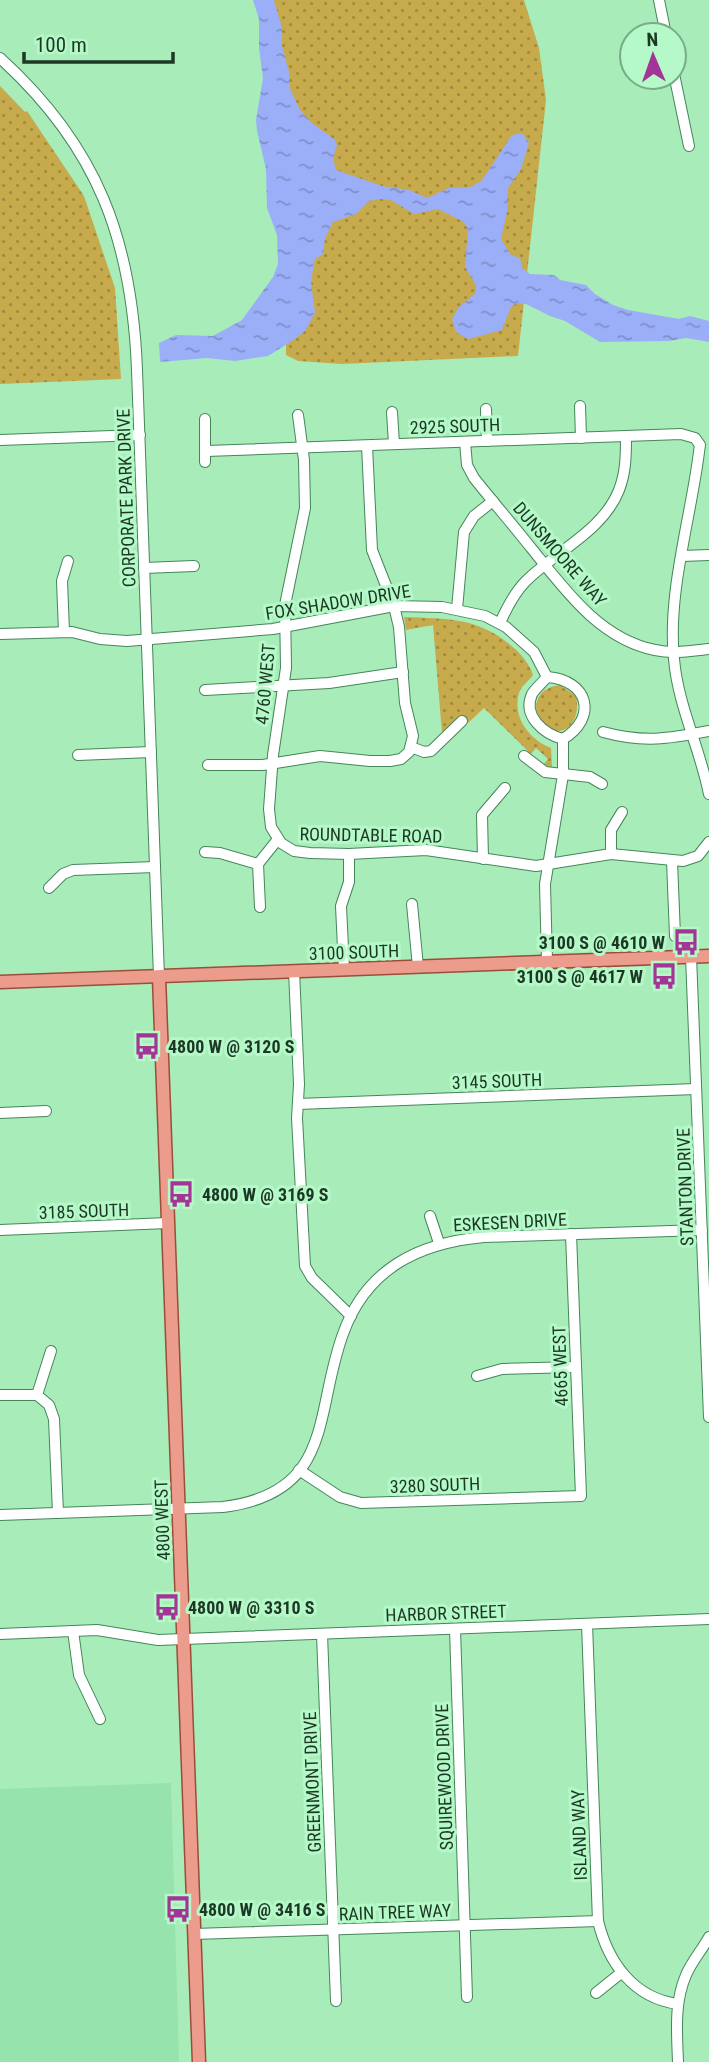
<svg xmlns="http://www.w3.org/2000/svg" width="709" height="2062" font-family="'Roboto Condensed',sans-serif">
	<defs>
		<pattern id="grass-dots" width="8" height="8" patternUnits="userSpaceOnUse" patternTransform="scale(1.75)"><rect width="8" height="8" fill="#c6aa4c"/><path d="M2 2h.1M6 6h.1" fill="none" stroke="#a08b3f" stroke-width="1.8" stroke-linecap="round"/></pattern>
		<pattern id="water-ripples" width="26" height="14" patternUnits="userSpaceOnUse" patternTransform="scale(1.75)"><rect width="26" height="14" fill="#9baef8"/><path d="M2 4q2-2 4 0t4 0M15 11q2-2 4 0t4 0" fill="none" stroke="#7e8fc9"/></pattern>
	</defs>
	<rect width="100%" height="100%" fill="#a8ecba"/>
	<path fill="#97e3ad" d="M171,1783L179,2062H0V1789Z"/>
	<g fill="url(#grass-dots)">
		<path d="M271,0H524L539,48L546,100L518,356L342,364L298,361L286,355L287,73Z"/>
		<path d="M0,86L25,112L27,111L84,196L115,288L121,379L0,384Z"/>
		<path d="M404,617C449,619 479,617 514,648C522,655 530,665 533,675C529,681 521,686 519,693C512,718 530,740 551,748L552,767L543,765L548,759L536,748L531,754L484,708L468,723L459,716L442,733L433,625L406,630Z"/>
		<path d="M560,685L576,696C584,735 543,745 536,708C537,693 546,687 560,685Z"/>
	</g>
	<path fill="url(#water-ripples)" d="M253,0H274L282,28V46L289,72L290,89L300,110L312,123L335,140L337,146C333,155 333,161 336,170L382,186L409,190L427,198L449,188L471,187L482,180L512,135L522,133L529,143L521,169L508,188L507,212L501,239L511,255L520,258L522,268L530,274L554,275L560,280L586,285L595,294L613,305L628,310L679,319L690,316L709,321V342L686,338L669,341L600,342L565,321L550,316L526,304L517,303L511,307L502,330L468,339L456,332L452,319L458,308L476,293V285L465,267L468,230L464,222L438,209L414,214L391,200L380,199L369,201L356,214L333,222L325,238L323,254L315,259L311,281L315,313L305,331L292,341L268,356L235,361L207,358L160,362L159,343L176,335L213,336L242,320L273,277L278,264L277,235L267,208L266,169L257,131L256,120L263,78L259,48V19Z"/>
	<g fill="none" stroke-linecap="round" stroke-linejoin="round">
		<defs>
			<g id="minor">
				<path d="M659,0L666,35"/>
				<path d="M0,58C98,147 132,240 137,370L159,977"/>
				<path d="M674,74L689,146"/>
				<path d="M580,406L581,438"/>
				<path d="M486,409L487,441"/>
				<path d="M392,412L394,444"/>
				<path d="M298,415L304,460L305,508L285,605L286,668L273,755L269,809L271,827L281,843L294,851L310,853L349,854L426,850L536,866L611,854L683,861L698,856L709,842"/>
				<path d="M205,419V462"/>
				<path d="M0,440L140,435"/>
				<path d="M465,442L467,465L474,478C493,502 513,525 532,549C565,590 600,639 655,650C673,654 691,651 709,649"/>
				<path d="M206,451L681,434L695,438L700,445L699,452C691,517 667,594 674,659C678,706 700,748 709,794"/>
				<path d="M682,556L709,555"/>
				<path d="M144,568L194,566"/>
				<path d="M457,609L464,532L474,516L493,501"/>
				<path d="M500,623C507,607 514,593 526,581C556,551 603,531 619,490C626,472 626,455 626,436"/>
				<path d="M64,632L62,581L68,561"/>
				<path d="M0,634L72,632L100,639L127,641L273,629L394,606L442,607L485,616L506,627L534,652L547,677"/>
				<path d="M547,677C589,680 598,718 563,739C544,734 522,716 532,694C536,688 542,683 547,677Z"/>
				<path d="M205,690L329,683L403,672"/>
				<path d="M603,732C643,743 669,739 709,731"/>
				<path d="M411,747L424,752L431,751L462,721"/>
				<path d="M78,755L151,752"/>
				<path d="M524,756L545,772L590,777L602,784"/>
				<path d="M208,765H263L320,756L370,761H390L401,759L409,752L413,736L405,703L399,627L394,606L372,550L367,446"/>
				<path d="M205,852L220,853L258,864"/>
				<path d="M611,854V830L622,812"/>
				<path d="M483,859L482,815L505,788"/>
				<path d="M672,861L675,936"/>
				<path d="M49,888L63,874L73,870L155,867"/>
				<path d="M412,904L418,967"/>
				<path d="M260,907L258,864L278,839"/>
				<path d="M691,956L709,1417"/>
				<path d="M547,962L545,884L563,775V739"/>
				<path d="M344,969L341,906L349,882V854"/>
				<path d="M294,971L299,1084L297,1118L305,1266L312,1278L351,1316"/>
				<path d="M298,1104L696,1089"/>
				<path d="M0,1113L46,1111"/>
				<path d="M430,1216L439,1243"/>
				<path d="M0,1230L168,1223"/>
				<path d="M51,1351L37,1395L49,1405L54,1419L58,1513"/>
				<path d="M477,1376L502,1369L575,1367"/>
				<path d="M0,1395H37"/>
				<path d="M299,1470L340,1497L361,1503L581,1496L571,1234"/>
				<path d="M0,1515L223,1507C335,1493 314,1412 343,1334C366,1269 418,1243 484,1237L702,1230"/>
				<path d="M587,1624L598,1921C608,1962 633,1998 678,2004"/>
				<path d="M455,1629L467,1997"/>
				<path d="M73,1631L79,1675L100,1719"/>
				<path d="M0,1634L97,1630L158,1640L709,1619"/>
				<path d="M322,1634L336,2001"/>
				<path d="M194,1934L598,1921"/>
				<path d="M596,1993L621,1973"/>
				<path d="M678,2062C677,2032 674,2003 686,1975C692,1961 702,1950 709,1937"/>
			</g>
			<g id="major">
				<path d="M159,977L199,2062"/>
				<path d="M0,982L709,956"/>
			</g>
		</defs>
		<use href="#minor" stroke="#44865a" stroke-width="12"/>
		<use href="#major" stroke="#9b4e37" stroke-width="15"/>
		<use href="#minor" stroke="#fff" stroke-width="10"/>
		<use href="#major" stroke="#ec9c8d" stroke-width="12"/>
	</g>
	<defs>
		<symbol id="bus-bare" viewBox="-9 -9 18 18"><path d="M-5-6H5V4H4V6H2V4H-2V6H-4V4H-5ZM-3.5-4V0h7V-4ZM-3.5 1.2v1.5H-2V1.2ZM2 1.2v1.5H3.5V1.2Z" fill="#a23595" stroke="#b4f9c7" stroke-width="2.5" paint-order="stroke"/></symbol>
	</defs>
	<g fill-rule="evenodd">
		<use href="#bus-bare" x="667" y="923" width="38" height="38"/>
		<use href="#bus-bare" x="645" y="957" width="38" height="38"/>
		<use href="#bus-bare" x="128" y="1027" width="38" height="38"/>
		<use href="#bus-bare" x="162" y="1175" width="38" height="38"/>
		<use href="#bus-bare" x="148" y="1588" width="38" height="38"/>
		<use href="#bus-bare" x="159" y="1890" width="38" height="38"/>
	</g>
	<g text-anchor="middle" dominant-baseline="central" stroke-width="6" stroke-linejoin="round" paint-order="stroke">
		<g font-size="18" fill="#1c3825" stroke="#b4f9c7">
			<text transform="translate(455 426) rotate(-2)">2925 SOUTH</text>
			<text transform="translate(126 498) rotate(-92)">CORPORATE PARK DRIVE</text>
			<text transform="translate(560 554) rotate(49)">DUNSMOORE WAY</text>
			<text transform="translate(338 602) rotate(-9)">FOX SHADOW DRIVE</text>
			<text transform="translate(265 684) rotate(-85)">4760 WEST</text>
			<text transform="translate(371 835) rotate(1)">ROUNDTABLE ROAD</text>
			<text transform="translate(354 952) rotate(-2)">3100 SOUTH</text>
			<text transform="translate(497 1081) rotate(-2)">3145 SOUTH</text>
			<text transform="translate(685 1187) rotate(-92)">STANTON DRIVE</text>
			<text transform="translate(84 1211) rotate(-2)">3185 SOUTH</text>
			<text transform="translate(510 1222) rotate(-3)">ESKESEN DRIVE</text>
			<text transform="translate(560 1366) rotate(-92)">4665 WEST</text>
			<text transform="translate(435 1485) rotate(-2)">3280 SOUTH</text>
			<text transform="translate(162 1520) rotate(-92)">4800 WEST</text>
			<text transform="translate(446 1613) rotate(-2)">HARBOR STREET</text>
			<text transform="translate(444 1777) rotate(-92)">SQUIREWOOD DRIVE</text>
			<text transform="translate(312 1782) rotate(-92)">GREENMONT DRIVE</text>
			<text transform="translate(579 1835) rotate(-92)">ISLAND WAY</text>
			<text transform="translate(395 1912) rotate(-2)">RAIN TREE WAY</text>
		</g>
		<g font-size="18" font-weight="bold" fill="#1c3825" stroke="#b4f9c7" text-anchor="start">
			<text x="665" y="942" text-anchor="end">3100 S @ 4610 W</text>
			<text x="643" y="976" text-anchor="end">3100 S @ 4617 W</text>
			<text x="168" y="1046">4800 W @ 3120 S</text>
			<text x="202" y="1194">4800 W @ 3169 S</text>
			<text x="188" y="1607">4800 W @ 3310 S</text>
			<text x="199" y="1909">4800 W @ 3416 S</text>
		</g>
	</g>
	<g transform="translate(653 56) rotate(358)"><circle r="33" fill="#b4f9c7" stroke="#77ac86" stroke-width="2"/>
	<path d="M0-5L12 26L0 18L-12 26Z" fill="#a23595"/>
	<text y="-10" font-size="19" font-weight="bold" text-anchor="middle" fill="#1c3825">N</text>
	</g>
	<path d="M24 52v10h149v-10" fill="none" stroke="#1c3825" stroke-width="3.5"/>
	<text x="35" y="52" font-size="21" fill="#1c3825" stroke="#b4f9c7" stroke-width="5" paint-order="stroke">100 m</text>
</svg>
